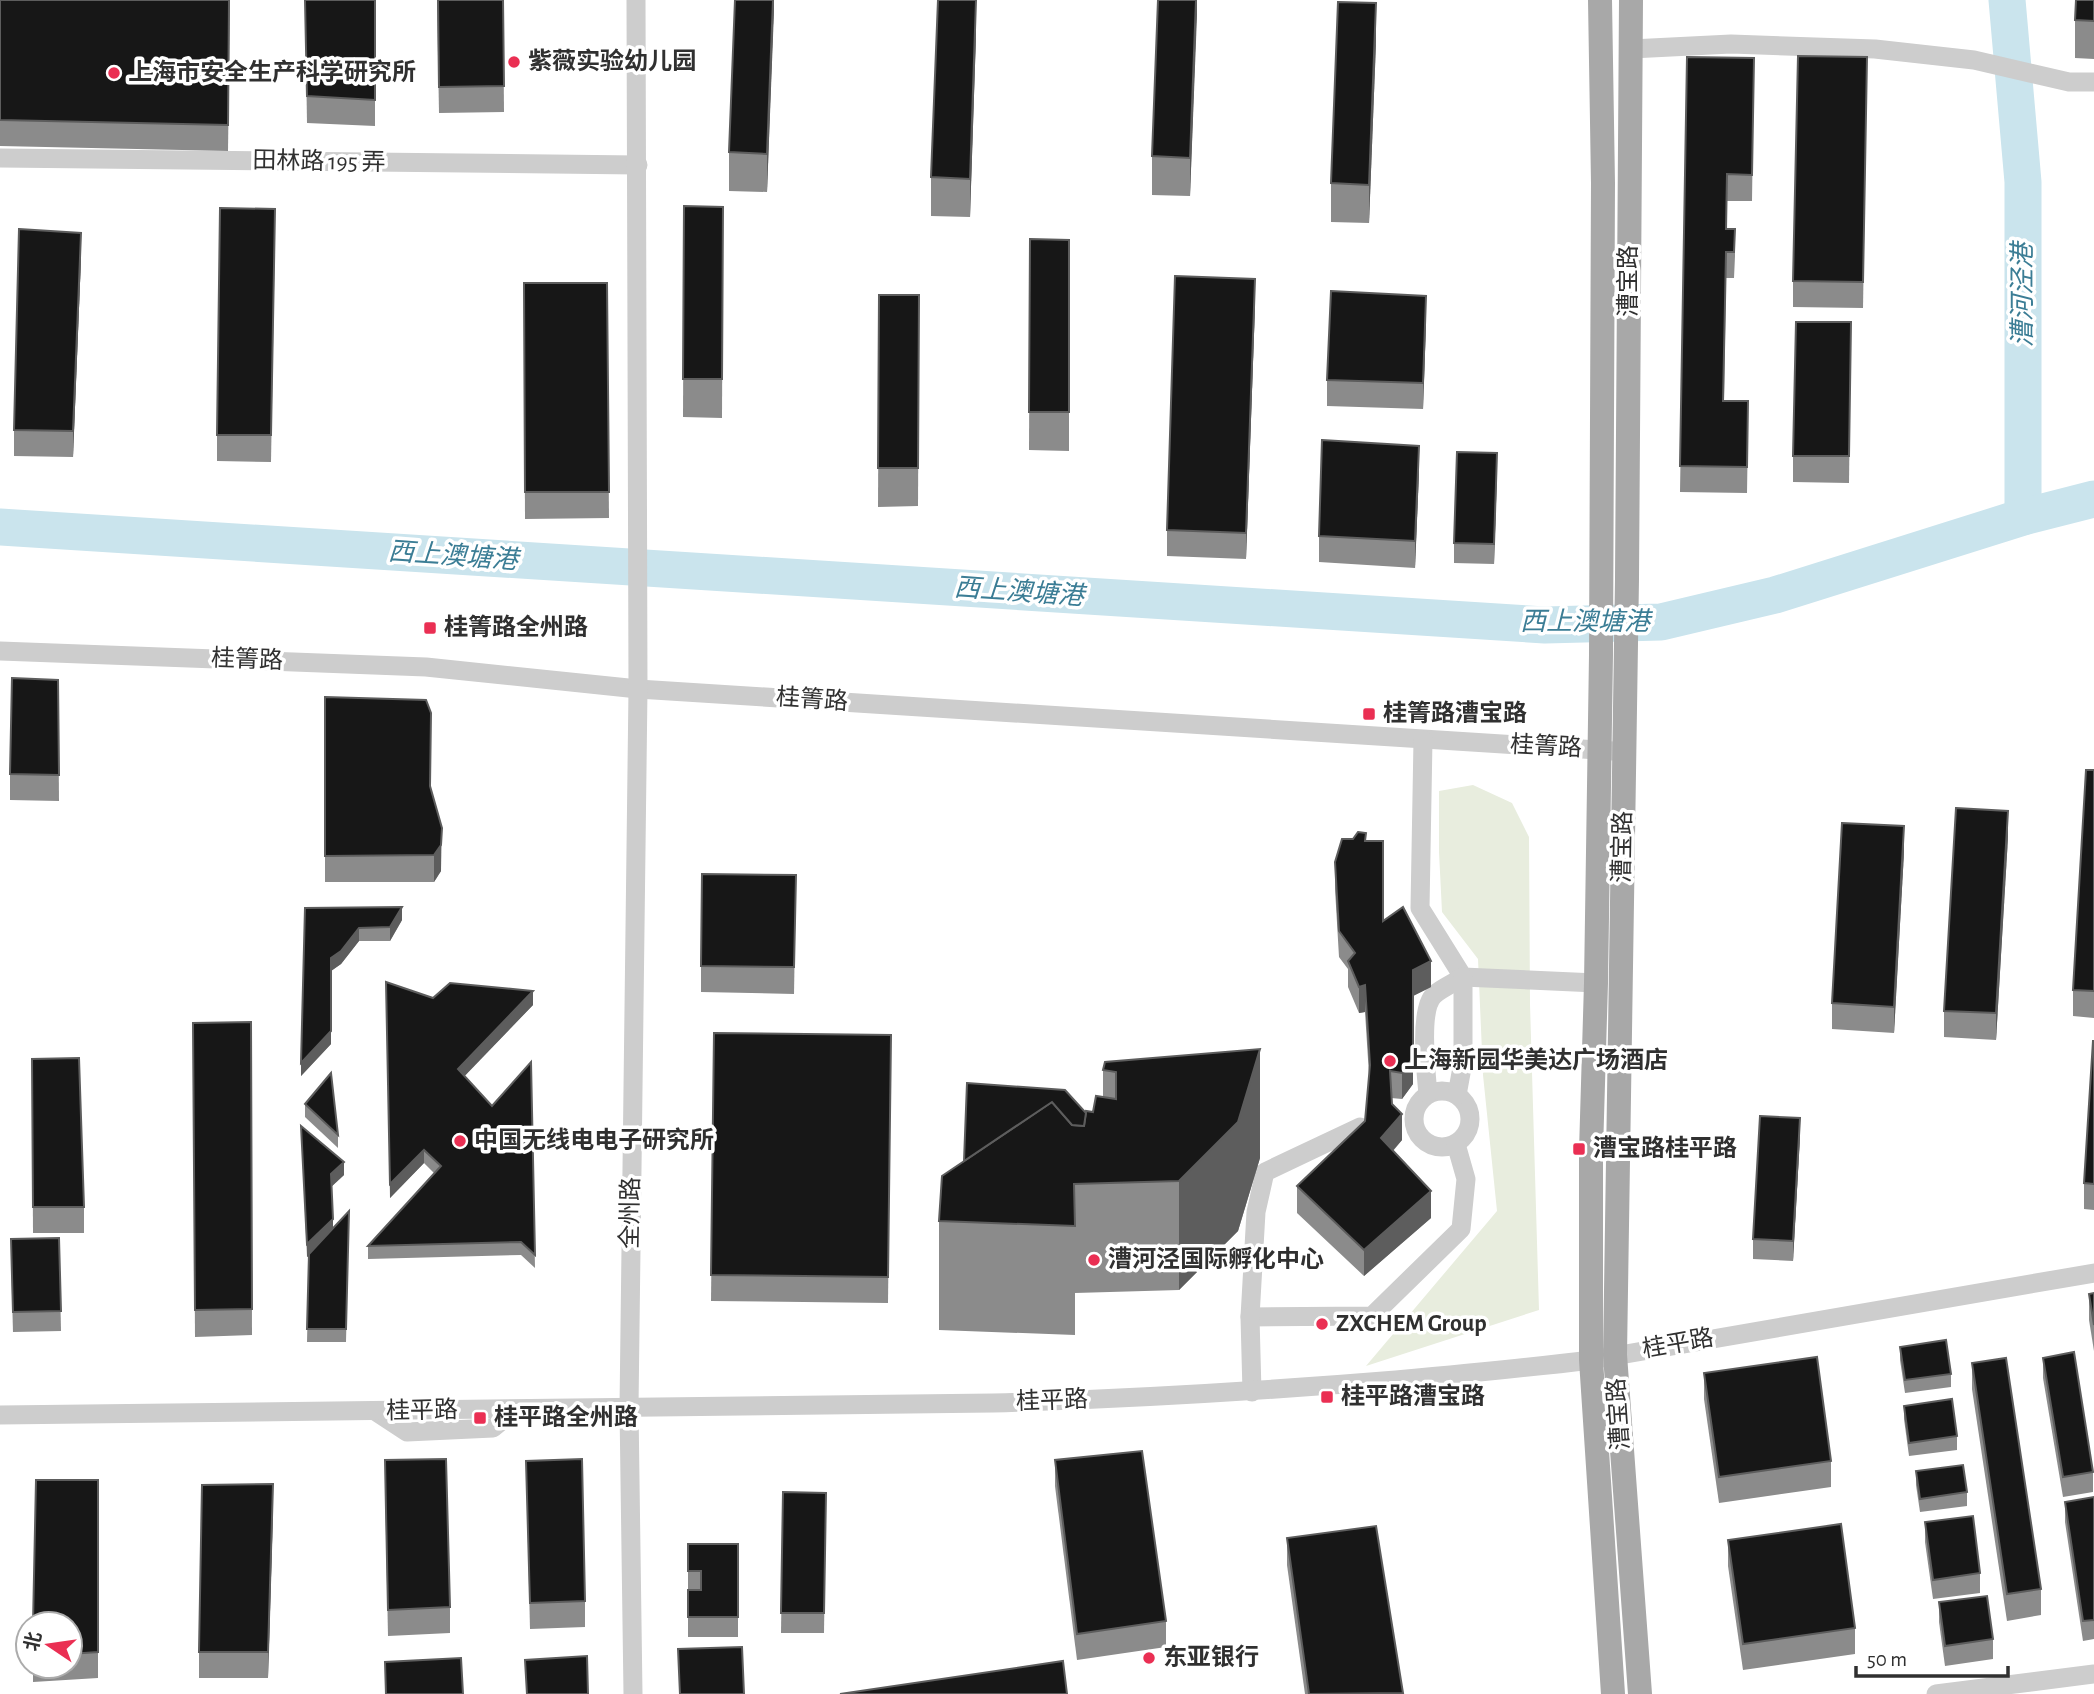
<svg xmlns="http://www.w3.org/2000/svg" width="2094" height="1694" font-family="'Alegreya Sans','Noto Sans SC',sans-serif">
	<rect width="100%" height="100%" fill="#fff"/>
	<path fill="#e8edde" d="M1473,785L1512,803L1529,837L1530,1004L1539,1310L1366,1366L1497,1211L1483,1075L1478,959L1442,912L1439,852V791Z"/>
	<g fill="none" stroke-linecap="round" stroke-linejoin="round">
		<g stroke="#cae4ed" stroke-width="37">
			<path d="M2007,0L2023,182V517"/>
			<path d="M0,527L1545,625L1661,622L1775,595L2023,517L2094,499"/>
		</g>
		<g stroke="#cdcdcd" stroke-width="19">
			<path d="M1631,49L1731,44L1875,49L1974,60L2069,82H2094"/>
			<path d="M0,158L638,165"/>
			<path d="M0,651L426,667L638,689L1613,751"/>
			<path d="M1423,740L1420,908L1463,977L1596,983"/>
			<circle cx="1442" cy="1119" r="28"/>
			<path d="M1428,1094C1426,1073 1419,1009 1434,995C1442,988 1454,983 1463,977"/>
			<path d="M1457,1095L1463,1062V977"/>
			<path d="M1360,1127L1265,1172L1256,1212L1250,1317L1372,1316L1461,1229L1466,1179L1456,1144"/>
			<path d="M1250,1317L1252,1392"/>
			<path d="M375,1411L407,1432L493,1428L515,1410"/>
			<path d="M0,1415L993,1403C1127,1399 1261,1391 1396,1380C1461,1374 1526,1368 1591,1360L2094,1273"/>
			<path d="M633,1694L629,1408L638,689L636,0"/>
			<path d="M1936,1694L2094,1674"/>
		</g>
		<g stroke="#a8a8a8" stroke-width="24">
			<path d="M1600,0L1603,183L1601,655L1596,983L1591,1151V1360L1613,1694"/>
			<path d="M1631,0L1627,579L1615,1355L1640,1694"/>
		</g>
	</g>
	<g fill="#8b8b8b">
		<path d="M0,0H230L228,151L0,146Z"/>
		<path d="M305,0H375V126L307,123Z"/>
		<path d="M437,0H503L504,112L439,113Z"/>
		<path d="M774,0L767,192L729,191V152Z"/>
		<path d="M1197,0L1190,196L1152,195V156Z"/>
		<path d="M2094,0V59L2075,58V20Z"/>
		<path d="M976,35L970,217L931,216V177Z"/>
		<path d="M1376,42L1369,223L1331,222V183Z"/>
		<path d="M1687,57L1754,58L1752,201H1727V229H1735V256L1734,278H1726L1724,401L1748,427L1747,493L1680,492Z"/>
		<path d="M1867,57L1863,308L1793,307V281Z"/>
		<path d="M684,206L723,207L722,418L683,417Z"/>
		<path d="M275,235L271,462L217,461V435Z"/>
		<path d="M1030,239L1069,240V451L1029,450Z"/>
		<path d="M81,259L73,457L14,456V430Z"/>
		<path d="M524,283H607L609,518L525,519Z"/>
		<path d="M879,295H919L918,506L878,507Z"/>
		<path d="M1255,305L1246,559L1167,556V530Z"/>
		<path d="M1426,322L1423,409L1327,406V380Z"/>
		<path d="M1851,322L1849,483L1793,482V456Z"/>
		<path d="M1419,472L1415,568L1319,562V536Z"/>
		<path d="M1497,473L1494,564L1454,563V543Z"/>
		<path d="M58,680L59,801L10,800V774Z"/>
		<path d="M325,697L430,787L442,828L441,871L434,882H325Z"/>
		<path d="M2094,770V1018L2073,1016V990Z"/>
		<path d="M2008,837L1996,1040L1944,1037V1011Z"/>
		<path d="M1366,841L1383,921L1431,987L1413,996V1084L1402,1099L1391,1098L1392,1104L1402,1140L1393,1151L1431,1218L1364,1276L1297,1213V1186L1365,1121L1369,1075L1365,1012L1359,1013L1348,987V969L1339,957L1335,889V862Z"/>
		<path d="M1904,852L1894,1033L1832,1029V1003Z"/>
		<path d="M796,875L794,994L701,992V966Z"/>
		<path d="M305,908L402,920L390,941H359L341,964L331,971V1044L301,1076Z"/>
		<path d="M386,982L433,998L533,1005L464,1076L492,1106L531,1062L535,1268L521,1255L368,1259V1246L434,1173L424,1163L390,1198Z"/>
		<path d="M251,1022L252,1335L195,1337L193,1023Z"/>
		<path d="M714,1033L891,1035L888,1303L711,1301Z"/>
		<path d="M2094,1041V1210L2084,1209V1183Z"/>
		<path d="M32,1059L84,1207V1233H33Z"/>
		<path d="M1105,1062L1260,1158L1238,1231L1179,1290L1075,1293V1335L939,1330V1221L1086,1113L1093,1112L1103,1097V1070Z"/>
		<path d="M305,1104L338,1135V1148L305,1117Z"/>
		<path d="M301,1126L344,1175L331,1187L333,1228L349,1211L346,1342H307L309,1256L307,1257Z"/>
		<path d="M1800,1137L1793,1261L1753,1259V1239Z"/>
		<path d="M59,1238L61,1331L13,1332L11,1259Z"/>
		<path d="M2094,1293V1351L2089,1320V1294Z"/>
		<path d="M1900,1347L1951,1374V1387L1905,1393L1900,1360Z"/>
		<path d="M2043,1358L2093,1472V1492L2063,1497L2043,1378Z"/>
		<path d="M1972,1363L2041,1589V1615L2007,1621L1972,1389Z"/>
		<path d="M1704,1373L1831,1461V1487L1719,1503L1704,1399Z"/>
		<path d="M1904,1406L1957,1436V1450L1909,1456L1904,1419Z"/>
		<path d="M1055,1460L1166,1621V1647L1077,1660L1055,1486Z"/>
		<path d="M526,1461L585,1601V1627L530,1629Z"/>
		<path d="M1916,1471L1967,1492V1506L1920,1512L1916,1485Z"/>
		<path d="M98,1480V1678L33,1682V1666H70V1624Z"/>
		<path d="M385,1486L450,1607V1633L388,1636Z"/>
		<path d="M783,1492L826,1493L824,1633H781Z"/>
		<path d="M2094,1497V1639L2083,1641L2065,1522V1502Z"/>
		<path d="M273,1511L268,1678H199V1652Z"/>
		<path d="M1925,1522L1980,1573V1593L1933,1599L1925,1542Z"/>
		<path d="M1287,1538L1403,1694H1305L1287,1565Z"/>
		<path d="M1728,1540L1855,1628V1654L1743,1670L1728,1566Z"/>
		<rect x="688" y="1544" width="50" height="93"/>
		<path d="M1939,1602L1993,1639V1659L1945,1666L1939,1622Z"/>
	</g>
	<g fill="#5d5d5d">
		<path d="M773,0H774V11L767,192V154Z"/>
		<path d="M976,0V35L970,217V179Z"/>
		<path d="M1196,0H1197V15L1190,196V158Z"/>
		<path d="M1376,3V42L1369,223V185Z"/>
		<path d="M81,233V259L73,457V431Z"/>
		<path d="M1255,279V305L1246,559V533Z"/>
		<path d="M1426,296V322L1423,409V383Z"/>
		<path d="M1419,446V472L1415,568V541Z"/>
		<path d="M1497,453V473L1494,564V544Z"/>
		<path d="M2008,811V837L1996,1040V1013Z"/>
		<path d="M1904,826V852L1894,1033V1007Z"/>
		<path d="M441,845V871L434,882V855Z"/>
		<path d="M402,907V920L390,941V927Z"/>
		<path d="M359,928V941L341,964L331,971V958Z"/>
		<path d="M1431,961V987L1413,996V1084L1402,1099V1073L1413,970Z"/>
		<path d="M1365,985V1012L1359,1013V987Z"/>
		<path d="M533,991V1005L458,1083V1069Z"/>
		<path d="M331,1031V1044L301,1076V1063Z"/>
		<path d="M1260,1049V1158L1238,1231L1179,1290V1181Z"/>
		<path d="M1402,1114V1140L1381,1164V1138Z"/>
		<path d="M1800,1118V1137L1793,1261V1241Z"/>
		<path d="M424,1150V1163L390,1198V1184Z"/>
		<path d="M344,1162V1175L331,1187V1174Z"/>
		<path d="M1431,1191V1218L1364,1276V1250Z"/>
		<path d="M333,1219V1233L307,1257V1244Z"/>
		<path d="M273,1484V1511L268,1678V1652Z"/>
	</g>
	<g fill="#171717" stroke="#5d5d5d" stroke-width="2">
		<path d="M0,0H229L228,125L0,120Z"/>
		<path d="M305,0H375V100L307,96Z"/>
		<path d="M438,0H503L504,86L439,87Z"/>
		<path d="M735,0H773L767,154L729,152Z"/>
		<path d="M938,0H976L970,179L931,177Z"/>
		<path d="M1158,0H1196L1190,158L1152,156Z"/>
		<path d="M2076,0H2094V21L2075,20Z"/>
		<path d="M1338,2L1376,3L1369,185L1331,183Z"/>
		<path d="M1798,56L1867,57L1863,282L1793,281Z"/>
		<path d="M1687,57L1754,58L1752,175L1727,174L1726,229H1735L1734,252H1726L1723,401H1748L1747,467L1680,466Z"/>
		<path d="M684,206L723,207L722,379H683Z"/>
		<path d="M220,208L275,209L271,435H217Z"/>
		<path d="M19,229L81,233L73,431L14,430Z"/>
		<path d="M1030,239L1069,240V412H1029Z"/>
		<path d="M1175,276L1255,279L1246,533L1167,530Z"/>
		<path d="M524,283H607L609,492H525Z"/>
		<path d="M1331,291L1426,296L1423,383L1327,380Z"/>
		<path d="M879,295H919L918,468H878Z"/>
		<path d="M1796,322H1851L1849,456H1793Z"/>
		<path d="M1322,440L1419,446L1415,541L1319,536Z"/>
		<path d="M1457,452L1497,453L1494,544L1454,543Z"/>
		<path d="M12,678L58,680L59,775L10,774Z"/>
		<path d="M325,697L426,700L431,713L430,786L442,828L441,845L434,855L325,856Z"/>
		<path d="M2086,770H2094V991L2073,990Z"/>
		<path d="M1956,808L2008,811L1996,1013L1944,1011Z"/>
		<path d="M1842,823L1904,826L1894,1007L1832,1003Z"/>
		<path d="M1358,832L1366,833L1365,841H1383V921L1403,907L1431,961L1413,970V1058L1402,1073L1390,1071L1392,1104L1402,1114L1381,1138L1431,1191L1364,1250L1297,1186L1365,1121L1370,1065L1365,985L1359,987L1348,961L1355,953L1339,931L1335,862L1342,839H1353Z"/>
		<path d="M702,874L796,875L794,967L701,966Z"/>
		<path d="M402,907L390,927L359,928L341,951L331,958V1031L301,1063L305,908Z"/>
		<path d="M386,982L433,998L450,983L533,991L458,1069L492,1106L531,1062L535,1255L521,1242L368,1246L441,1166L424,1150L390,1184Z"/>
		<path d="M251,1022L252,1309L195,1310L193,1023Z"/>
		<path d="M714,1033L891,1035L888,1277L711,1275Z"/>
		<path d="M2093,1041H2094V1184L2084,1183Z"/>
		<path d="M1260,1049L1238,1122L1179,1181L1074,1184L1075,1226L939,1221L942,1176L1052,1102L1072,1125L1084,1126L1086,1111L1093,1112L1096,1096L1116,1099V1072L1103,1070L1105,1062Z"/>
		<path d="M79,1058L84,1207H33L32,1059Z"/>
		<path d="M331,1073L338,1135L305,1104Z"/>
		<path d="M967,1083L1065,1090L1086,1113L1084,1126L1072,1125L1052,1102L964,1161Z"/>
		<path d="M1760,1116L1800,1118L1793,1241L1753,1239Z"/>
		<path d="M301,1126L344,1162L331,1174L333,1219L307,1244Z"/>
		<path d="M349,1211L346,1329H307L309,1254Z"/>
		<path d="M59,1238L61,1311L13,1312L11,1239Z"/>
		<path d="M2094,1293V1325L2089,1294Z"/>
		<path d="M1946,1340L1951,1374L1905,1380L1900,1347Z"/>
		<path d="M2074,1352L2093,1472L2063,1477L2043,1358Z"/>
		<path d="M1817,1357L1831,1461L1719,1477L1704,1373Z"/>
		<path d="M2006,1358L2041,1589L2007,1594L1972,1363Z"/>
		<path d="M1952,1399L1957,1436L1909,1443L1904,1406Z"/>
		<path d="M1142,1451L1166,1621L1077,1634L1055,1460Z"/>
		<path d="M446,1459L450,1607L388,1610L385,1460Z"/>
		<path d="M582,1459L585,1601L530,1603L526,1461Z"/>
		<path d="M1963,1465L1967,1492L1920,1499L1916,1471Z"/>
		<path d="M36,1480H98V1652L70,1654V1624H33Z"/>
		<path d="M273,1484L268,1652H199L202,1485Z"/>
		<path d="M783,1492L826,1493L824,1613H781Z"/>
		<path d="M2094,1497V1620L2083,1621L2065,1502Z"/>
		<path d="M1973,1516L1980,1573L1933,1580L1925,1522Z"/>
		<path d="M1841,1524L1855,1628L1743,1644L1728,1540Z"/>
		<path d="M1376,1526L1403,1693L1309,1694L1287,1538Z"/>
		<path d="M688,1544H738V1617H688V1590H701V1571H688Z"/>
		<path d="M1987,1596L1993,1639L1945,1646L1939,1602Z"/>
		<path d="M742,1647L744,1694H680L678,1649Z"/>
		<path d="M587,1656L588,1694H527L525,1660Z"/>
		<path d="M461,1658L463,1694H386L385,1662Z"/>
		<path d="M1063,1661L1067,1694H840Z"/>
	</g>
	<g fill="#ea2f53" stroke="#fff" stroke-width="2.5">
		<circle cx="514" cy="62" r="7"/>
		<circle cx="114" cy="73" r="7"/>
		<rect x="423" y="621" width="14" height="14" rx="3.5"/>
		<rect x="1362" y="707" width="14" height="14" rx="3.5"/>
		<circle cx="1390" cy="1061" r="7"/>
		<circle cx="460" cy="1141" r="7"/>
		<rect x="1572" y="1142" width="14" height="14" rx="3.5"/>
		<circle cx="1094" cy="1260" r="7"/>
		<circle cx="1322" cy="1324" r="7"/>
		<rect x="1320" y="1390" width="14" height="14" rx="3.5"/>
		<rect x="473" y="1411" width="14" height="14" rx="3.5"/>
		<circle cx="1149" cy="1658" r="7"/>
	</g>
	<g text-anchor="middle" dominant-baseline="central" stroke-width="7" stroke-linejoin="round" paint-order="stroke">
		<g font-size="24" font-weight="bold" fill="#303030" stroke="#fff" text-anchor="start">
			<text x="528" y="62">紫薇实验幼儿园</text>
			<text x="128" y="73">上海市安全生产科学研究所</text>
			<text x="444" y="628">桂箐路全州路</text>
			<text x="1383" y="714">桂箐路漕宝路</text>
			<text x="1404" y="1061">上海新园华美达广场酒店</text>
			<text x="474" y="1141">中国无线电电子研究所</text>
			<text x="1593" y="1149">漕宝路桂平路</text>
			<text x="1108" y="1260">漕河泾国际孵化中心</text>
			<text x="1336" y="1324">ZXCHEM Group</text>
			<text x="1341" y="1397">桂平路漕宝路</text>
			<text x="494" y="1418">桂平路全州路</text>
			<text x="1163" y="1658">东亚银行</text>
		</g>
		<g font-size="24" fill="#303030" stroke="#fff">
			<text transform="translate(319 162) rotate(1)">田林路 195 弄</text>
			<text transform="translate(1629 281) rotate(-90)">漕宝路</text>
			<text transform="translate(247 660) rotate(2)">桂箐路</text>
			<text transform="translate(812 700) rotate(4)">桂箐路</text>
			<text transform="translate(1546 747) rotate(3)">桂箐路</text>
			<text transform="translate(1623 847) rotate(-89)">漕宝路</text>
			<text transform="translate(631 1213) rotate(-89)">全州路</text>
			<text transform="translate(1678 1344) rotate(-10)">桂平路</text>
			<text transform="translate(1052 1401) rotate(-2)">桂平路</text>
			<text transform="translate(422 1411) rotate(-1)">桂平路</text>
			<text transform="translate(1619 1414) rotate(-94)">漕宝路</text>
		</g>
		<g font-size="26" font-style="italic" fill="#3b7d95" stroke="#fff">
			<text transform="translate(2023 295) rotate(-90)">漕河泾港</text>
			<text transform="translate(453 556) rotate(4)">西上澳塘港</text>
			<text transform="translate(1019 592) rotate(4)">西上澳塘港</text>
			<text x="1585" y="622">西上澳塘港</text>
		</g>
	</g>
	<g transform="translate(49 1645) rotate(283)"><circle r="33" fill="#ffffff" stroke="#acacac" stroke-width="2"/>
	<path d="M0-5L12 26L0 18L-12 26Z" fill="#ea2f53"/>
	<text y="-10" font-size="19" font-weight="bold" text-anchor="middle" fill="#303030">北</text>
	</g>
	<path d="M1856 1666v10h152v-10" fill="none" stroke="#303030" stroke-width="3.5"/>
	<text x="1867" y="1666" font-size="21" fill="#303030" stroke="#ffffff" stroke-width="5" paint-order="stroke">50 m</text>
</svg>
